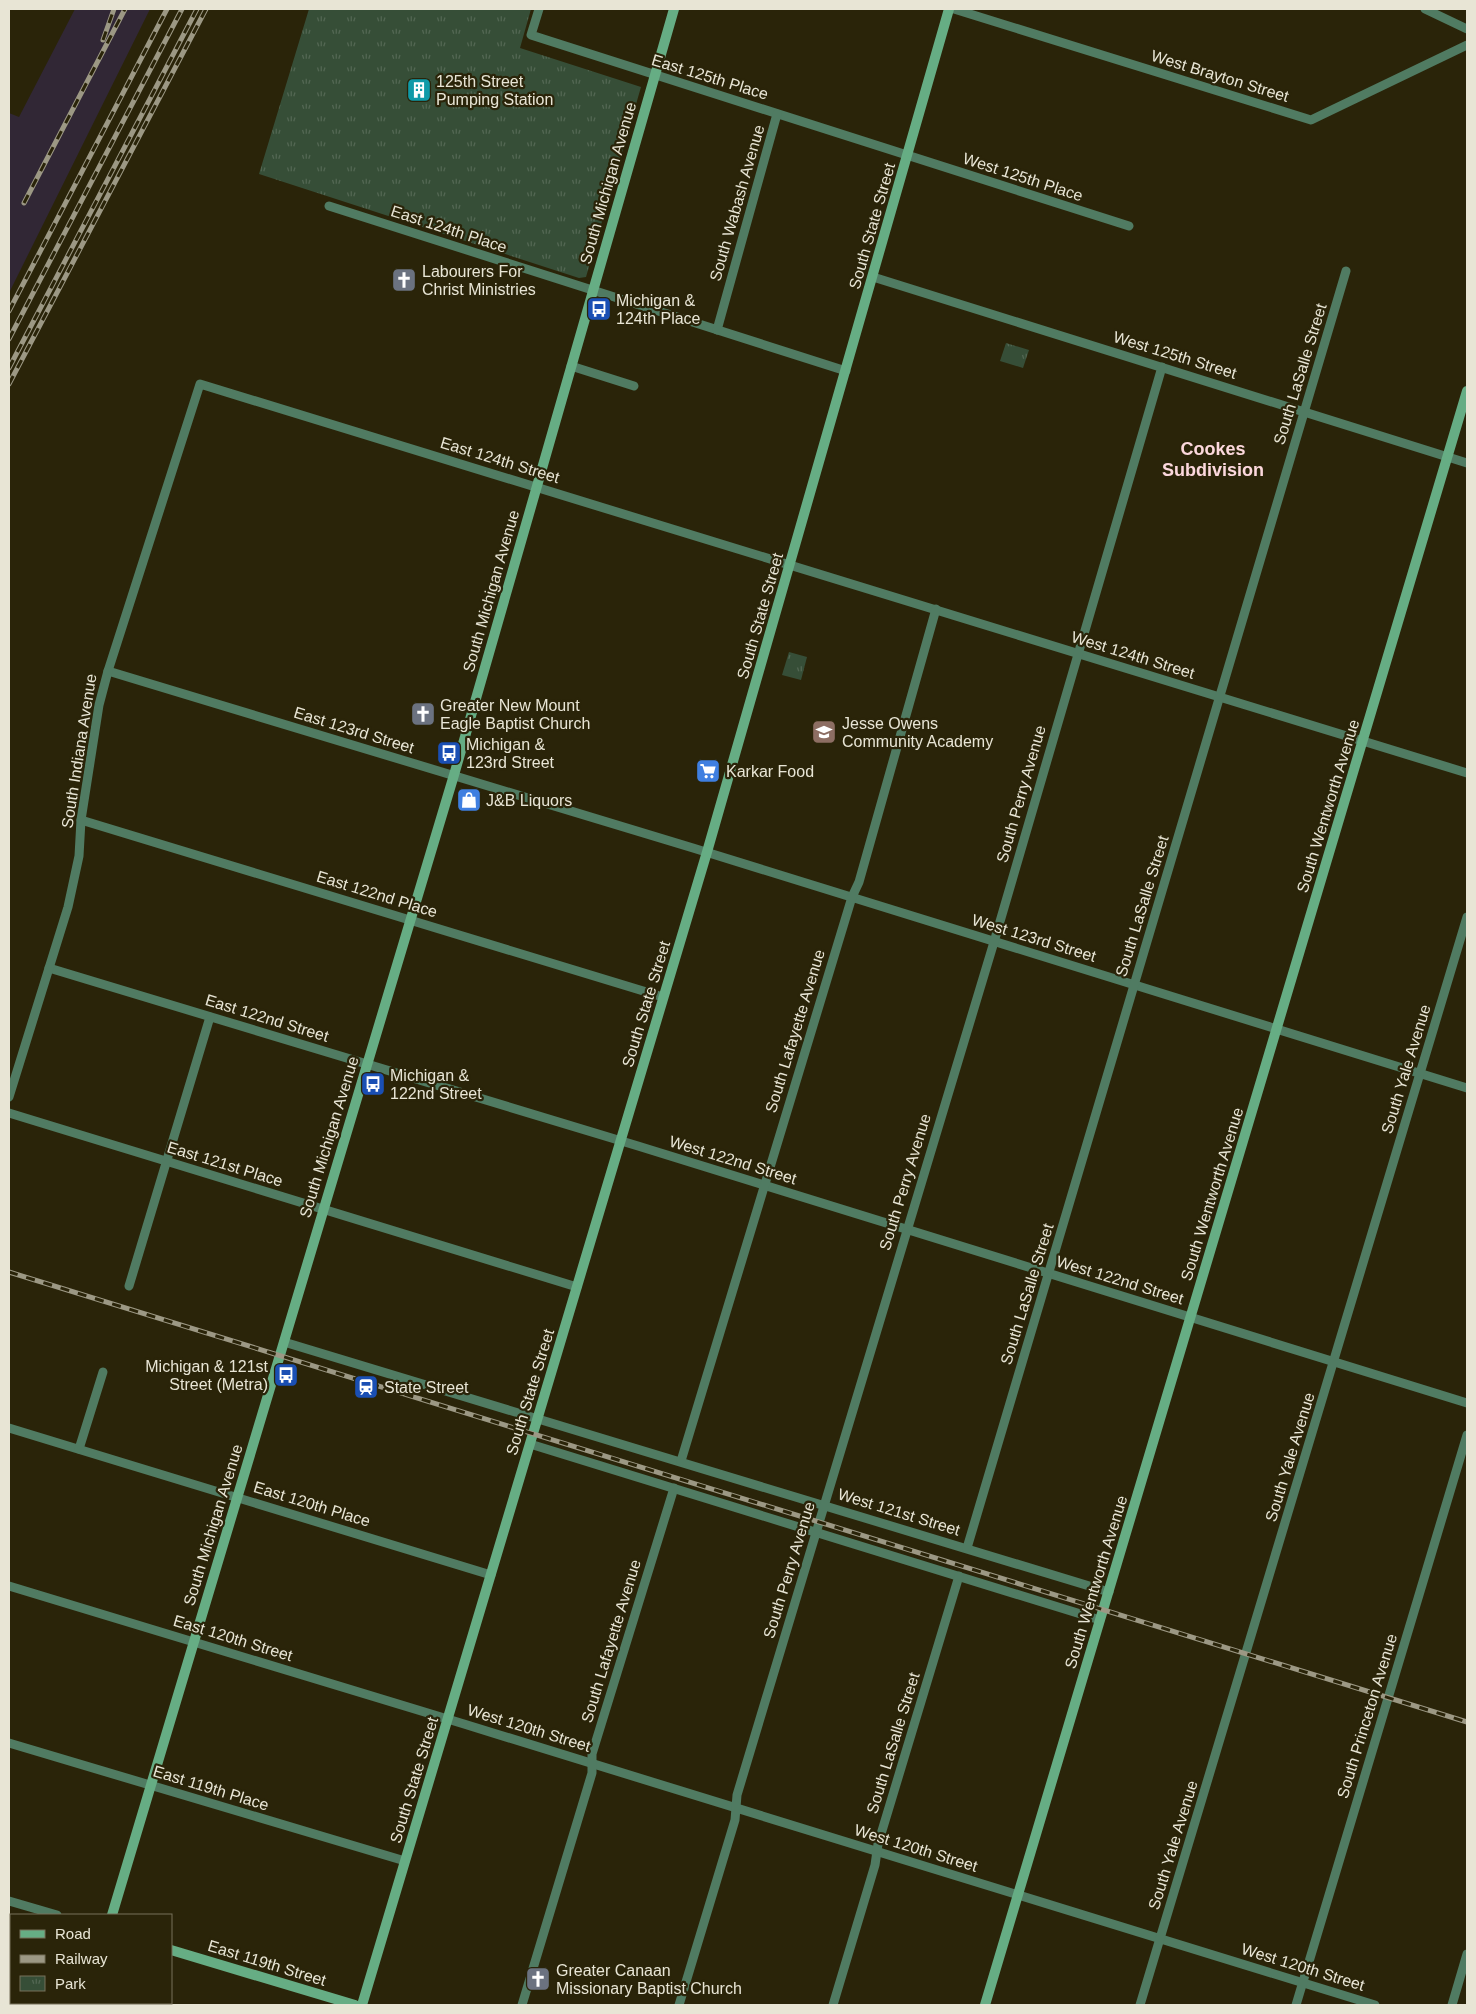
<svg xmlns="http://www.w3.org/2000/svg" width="1476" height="2014" font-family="Arial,sans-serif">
	<defs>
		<pattern id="park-tufts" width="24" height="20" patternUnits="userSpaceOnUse" patternTransform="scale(1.25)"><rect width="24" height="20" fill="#364e37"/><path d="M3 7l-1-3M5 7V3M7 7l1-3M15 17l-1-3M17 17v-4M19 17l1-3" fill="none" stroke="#536753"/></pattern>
	</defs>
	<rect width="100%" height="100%" fill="#2a2409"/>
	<path fill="#312735" d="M75,9H150L9,293V113L19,117Z"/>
	<g fill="url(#park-tufts)">
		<path d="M309,9H531L520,48L641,87L586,277L579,278L259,174Z"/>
		<path d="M1006,343L1029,350L1023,368L1000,361Z"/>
		<path d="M789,652L807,657L801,680L782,675Z"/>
	</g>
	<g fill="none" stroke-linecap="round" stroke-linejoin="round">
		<g stroke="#507b62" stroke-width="9">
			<path d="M539,9L531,35L1129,226"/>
			<path d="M954,9L1311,120L1467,45"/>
			<path d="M1425,9L1467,29"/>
			<path d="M329,206L846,371"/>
			<path d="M873,277L1467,463"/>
			<path d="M717,330L777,114"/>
			<path d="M571,366L634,386"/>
			<path d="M108,671L693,848L1467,1088"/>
			<path d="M81,820L663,997"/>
			<path d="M49,968L638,1146L1467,1403"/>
			<path d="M9,1097L68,907L79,856L81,820L99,705L108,671L200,384L1467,773"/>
			<path d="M9,1113L577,1287"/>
			<path d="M129,1286L210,1017"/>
			<path d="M284,1342L1109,1592"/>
			<path d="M9,1428L491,1575"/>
			<path d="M530,1444L1100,1620"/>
			<path d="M79,1449L103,1372"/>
			<path d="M681,1461L852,897L859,882L936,609"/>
			<path d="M967,1548L1346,271"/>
			<path d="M9,1586L464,1724L1375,2005"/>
			<path d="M9,1743L405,1861"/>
			<path d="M9,1901L57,1915"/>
			<path d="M522,2005L592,1773V1754L674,1488"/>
			<path d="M679,2005L735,1820L737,1795L994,942L1162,367"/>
			<path d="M833,2005L875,1865L878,1844L959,1576"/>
			<path d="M1140,2005L1467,917"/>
			<path d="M1296,2005L1467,1435"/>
			<path d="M1452,2005L1467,1954"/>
		</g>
		<g stroke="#66ad84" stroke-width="10">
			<path d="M112,1915L454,775L674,9"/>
			<path d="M171,1950L355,2005"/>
			<path d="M84,2005L85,2003"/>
			<path d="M362,2005L707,852L949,9"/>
			<path d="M985,2005L1467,391"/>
		</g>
		<defs>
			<g id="rail">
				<path d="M103,40L114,9"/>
				<path d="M24,203L125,9"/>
				<path d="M9,311L167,9"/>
				<path d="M9,339L182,9"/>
				<path d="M9,368L197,9"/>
				<path d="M9,384L206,9"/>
				<path d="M9,1272L1467,1722"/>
			</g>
		</defs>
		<use href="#rail" stroke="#9c9884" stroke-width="5"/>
		<use href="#rail" stroke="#2a2409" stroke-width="3" stroke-dasharray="9" stroke-linecap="butt"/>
	</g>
	<defs>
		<symbol id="building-square" viewBox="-11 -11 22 22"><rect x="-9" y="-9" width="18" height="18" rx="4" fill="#0f9aa8" stroke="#2a2409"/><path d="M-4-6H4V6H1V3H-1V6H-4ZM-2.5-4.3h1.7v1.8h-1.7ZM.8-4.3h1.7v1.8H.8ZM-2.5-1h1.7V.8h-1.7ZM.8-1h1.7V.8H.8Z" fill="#fff"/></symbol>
		<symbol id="church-square" viewBox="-11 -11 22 22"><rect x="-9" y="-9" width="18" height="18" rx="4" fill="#6b7280" stroke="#2a2409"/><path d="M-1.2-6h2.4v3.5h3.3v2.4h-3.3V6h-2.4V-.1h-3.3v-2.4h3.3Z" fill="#fff"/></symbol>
		<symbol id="bus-square" viewBox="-11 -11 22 22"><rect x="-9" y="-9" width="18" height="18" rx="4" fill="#1a4fb4" stroke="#2a2409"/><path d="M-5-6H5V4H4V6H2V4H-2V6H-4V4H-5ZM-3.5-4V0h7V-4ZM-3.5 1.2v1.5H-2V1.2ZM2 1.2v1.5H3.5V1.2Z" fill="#fff"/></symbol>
		<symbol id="school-square" viewBox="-11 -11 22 22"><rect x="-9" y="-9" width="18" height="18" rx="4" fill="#8d6e63" stroke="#2a2409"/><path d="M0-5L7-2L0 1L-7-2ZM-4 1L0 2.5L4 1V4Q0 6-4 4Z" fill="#fff"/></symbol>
		<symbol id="supermarket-square" viewBox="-11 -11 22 22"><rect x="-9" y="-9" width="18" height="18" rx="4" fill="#3f7fe0" stroke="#2a2409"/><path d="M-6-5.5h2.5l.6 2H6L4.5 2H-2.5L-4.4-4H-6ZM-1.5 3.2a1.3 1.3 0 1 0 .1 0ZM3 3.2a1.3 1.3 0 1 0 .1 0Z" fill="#fff"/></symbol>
		<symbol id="shop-square" viewBox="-11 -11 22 22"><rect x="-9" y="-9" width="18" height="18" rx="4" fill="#3f7fe0" stroke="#2a2409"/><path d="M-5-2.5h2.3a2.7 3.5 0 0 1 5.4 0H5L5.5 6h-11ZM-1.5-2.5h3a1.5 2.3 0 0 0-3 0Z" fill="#fff"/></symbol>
		<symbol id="station-square" viewBox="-11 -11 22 22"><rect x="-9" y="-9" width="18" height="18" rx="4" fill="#1a4fb4" stroke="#2a2409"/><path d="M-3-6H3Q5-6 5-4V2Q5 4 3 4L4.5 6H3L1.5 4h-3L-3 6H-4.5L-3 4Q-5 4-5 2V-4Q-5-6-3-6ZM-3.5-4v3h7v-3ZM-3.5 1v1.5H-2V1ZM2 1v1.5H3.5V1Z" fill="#fff"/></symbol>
	</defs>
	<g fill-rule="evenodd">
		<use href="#building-square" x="405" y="76" width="28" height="28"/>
		<use href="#church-square" x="390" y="266" width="28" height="28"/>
		<use href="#bus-square" x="585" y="295" width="28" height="28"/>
		<use href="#church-square" x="409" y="700" width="28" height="28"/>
		<use href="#school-square" x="810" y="718" width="28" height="28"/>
		<use href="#bus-square" x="435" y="739" width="28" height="28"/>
		<use href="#supermarket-square" x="694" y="757" width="28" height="28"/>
		<use href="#shop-square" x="455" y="786" width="28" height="28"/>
		<use href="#bus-square" x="359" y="1070" width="28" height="28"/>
		<use href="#bus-square" x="272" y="1361" width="28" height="28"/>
		<use href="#station-square" x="352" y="1373" width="28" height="28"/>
		<use href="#church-square" x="524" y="1965" width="28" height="28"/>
	</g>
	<g text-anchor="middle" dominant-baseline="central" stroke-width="4.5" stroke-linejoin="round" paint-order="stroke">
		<g font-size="16" fill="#e8e5d5" stroke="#2a2409">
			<text transform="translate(1220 76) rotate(17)">West Brayton Street</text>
			<text transform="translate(710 77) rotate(17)">East 125th Place</text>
			<text transform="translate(1023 177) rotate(18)">West 125th Place</text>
			<text transform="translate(608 183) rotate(-74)">South Michigan Avenue</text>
			<text transform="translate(737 203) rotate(-74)">South Wabash Avenue</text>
			<text transform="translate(872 226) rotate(-74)">South State Street</text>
			<text transform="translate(449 229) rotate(18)">East 124th Place</text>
			<text transform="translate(1175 355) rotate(17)">West 125th Street</text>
			<text transform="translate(1300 374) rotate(-73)">South LaSalle Street</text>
			<text transform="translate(500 460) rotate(17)">East 124th Street</text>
			<text transform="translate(491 591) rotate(-74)">South Michigan Avenue</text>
			<text transform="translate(760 616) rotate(-74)">South State Street</text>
			<text transform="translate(1133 655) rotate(17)">West 124th Street</text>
			<text transform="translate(354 730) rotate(17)">East 123rd Street</text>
			<text transform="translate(79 751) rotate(-81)">South Indiana Avenue</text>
			<text transform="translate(1021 794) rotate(-74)">South Perry Avenue</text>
			<text transform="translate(1328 806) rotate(-73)">South Wentworth Avenue</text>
			<text transform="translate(377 894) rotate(17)">East 122nd Place</text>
			<text transform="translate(1142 906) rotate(-73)">South LaSalle Street</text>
			<text transform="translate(1034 938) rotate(17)">West 123rd Street</text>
			<text transform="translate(646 1004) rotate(-73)">South State Street</text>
			<text transform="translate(267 1018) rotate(17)">East 122nd Street</text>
			<text transform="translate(795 1031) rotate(-73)">South Lafayette Avenue</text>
			<text transform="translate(1406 1069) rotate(-73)">South Yale Avenue</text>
			<text transform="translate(329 1137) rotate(-73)">South Michigan Avenue</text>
			<text transform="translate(733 1160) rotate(17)">West 122nd Street</text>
			<text transform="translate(225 1164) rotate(17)">East 121st Place</text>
			<text transform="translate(905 1182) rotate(-73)">South Perry Avenue</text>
			<text transform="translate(1212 1194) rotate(-73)">South Wentworth Avenue</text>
			<text transform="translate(1120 1280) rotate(17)">West 122nd Street</text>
			<text transform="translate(1027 1294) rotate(-73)">South LaSalle Street</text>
			<text transform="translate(530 1392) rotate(-73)">South State Street</text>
			<text transform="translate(1290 1457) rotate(-73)">South Yale Avenue</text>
			<text transform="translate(312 1504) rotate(17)">East 120th Place</text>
			<text transform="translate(899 1512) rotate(17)">West 121st Street</text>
			<text transform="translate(213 1525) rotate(-73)">South Michigan Avenue</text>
			<text transform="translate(789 1570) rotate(-73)">South Perry Avenue</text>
			<text transform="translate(1096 1582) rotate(-73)">South Wentworth Avenue</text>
			<text transform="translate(233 1638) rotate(17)">East 120th Street</text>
			<text transform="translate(611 1641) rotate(-73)">South Lafayette Avenue</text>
			<text transform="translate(1367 1716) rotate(-73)">South Princeton Avenue</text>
			<text transform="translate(529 1728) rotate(17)">West 120th Street</text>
			<text transform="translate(893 1743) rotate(-73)">South LaSalle Street</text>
			<text transform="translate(414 1780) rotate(-73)">South State Street</text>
			<text transform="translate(211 1788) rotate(17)">East 119th Place</text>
			<text transform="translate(1173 1845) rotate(-73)">South Yale Avenue</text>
			<text transform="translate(916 1848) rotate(17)">West 120th Street</text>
			<text transform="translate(267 1963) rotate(17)">East 119th Street</text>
			<text transform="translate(1303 1967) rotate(17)">West 120th Street</text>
		</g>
		<g font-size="16" fill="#e8e5d5" stroke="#2a2409" text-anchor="start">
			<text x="436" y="81">125th Street<tspan x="436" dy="18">Pumping Station</tspan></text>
			<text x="422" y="271">Labourers For<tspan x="422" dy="18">Christ Ministries</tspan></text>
			<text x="616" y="300">Michigan &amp;<tspan x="616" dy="18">124th Place</tspan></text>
			<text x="440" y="705">Greater New Mount<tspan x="440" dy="18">Eagle Baptist Church</tspan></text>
			<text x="842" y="723">Jesse Owens<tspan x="842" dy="18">Community Academy</tspan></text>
			<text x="466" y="744">Michigan &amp;<tspan x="466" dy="18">123rd Street</tspan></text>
			<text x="726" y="771">Karkar Food</text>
			<text x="486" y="800">J&amp;B Liquors</text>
			<text x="390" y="1075">Michigan &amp;<tspan x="390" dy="18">122nd Street</tspan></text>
			<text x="268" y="1366" text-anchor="end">Michigan &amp; 121st<tspan x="268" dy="18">Street (Metra)</tspan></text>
			<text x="384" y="1387">State Street</text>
			<text x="556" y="1970">Greater Canaan<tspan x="556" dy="18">Missionary Baptist Church</tspan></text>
		</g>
		<g font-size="18" font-weight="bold" fill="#fcd8dd" stroke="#2a2409">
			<text x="1213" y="449">Cookes<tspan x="1213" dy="21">Subdivision</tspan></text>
		</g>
	</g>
	<rect width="1476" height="2014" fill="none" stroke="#e8e5d5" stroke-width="20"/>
	<rect x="10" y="1914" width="162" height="90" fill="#2a2409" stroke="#76715b"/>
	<rect x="20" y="1930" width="25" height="8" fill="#66ad84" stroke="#76715b"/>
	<text x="55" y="1939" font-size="15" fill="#e8e5d5">Road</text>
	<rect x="20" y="1955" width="25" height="8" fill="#9c9884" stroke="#76715b"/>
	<text x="55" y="1964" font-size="15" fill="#e8e5d5">Railway</text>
	<rect x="20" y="1976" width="25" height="15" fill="url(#park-tufts)" stroke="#76715b"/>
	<text x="55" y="1989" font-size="15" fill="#e8e5d5">Park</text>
</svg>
